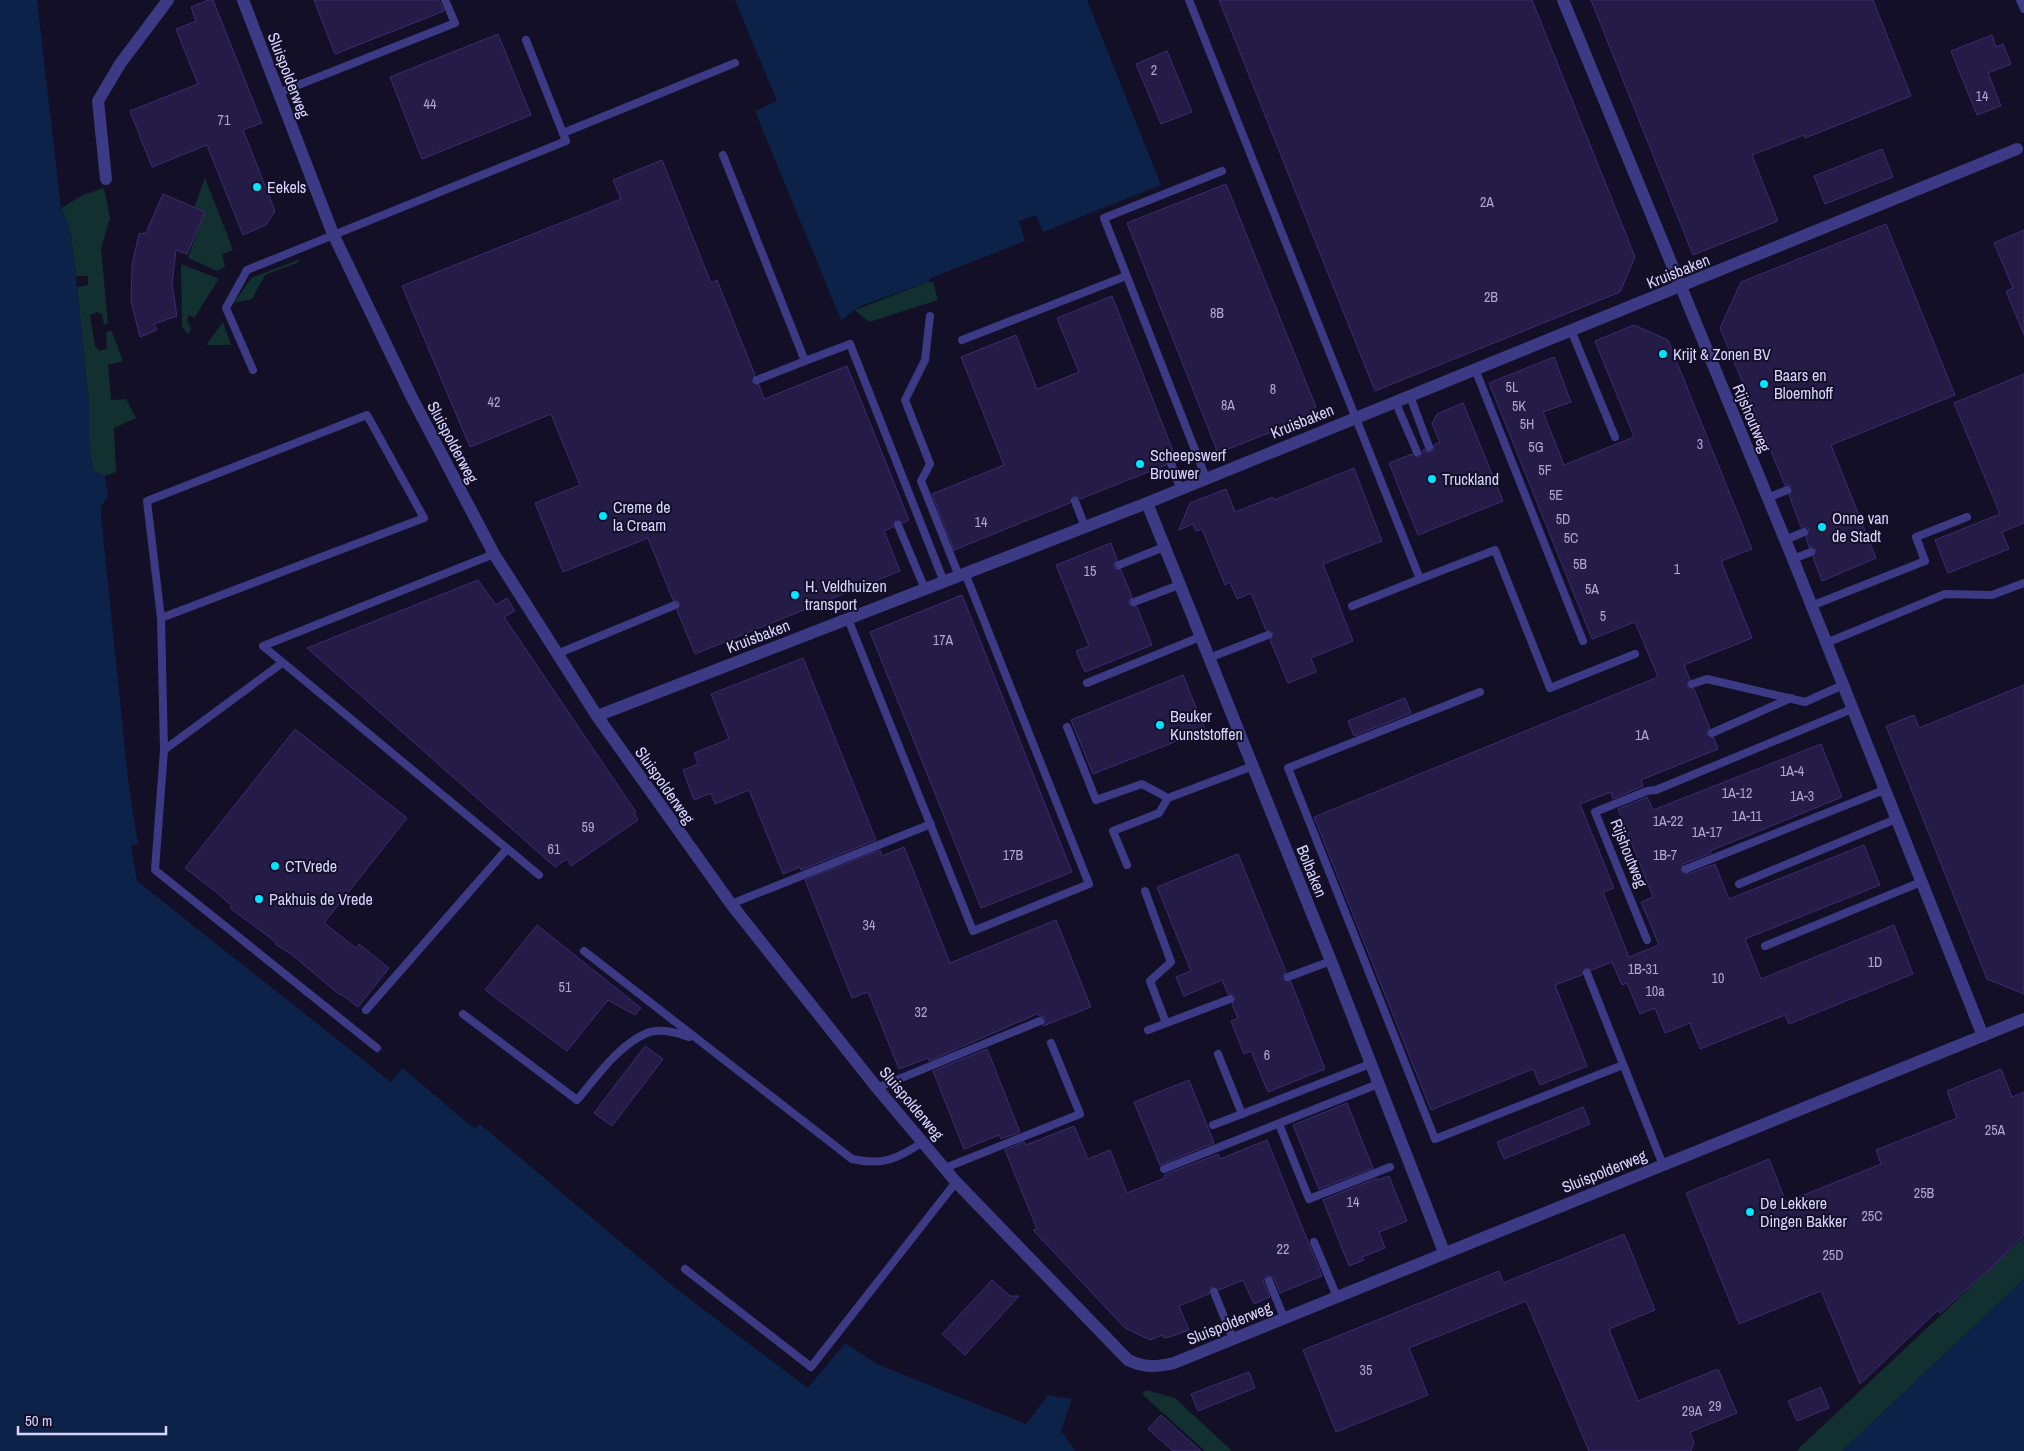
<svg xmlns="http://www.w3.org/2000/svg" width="2024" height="1451" font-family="'Archivo Narrow',sans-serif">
	<rect width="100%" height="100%" fill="#130f26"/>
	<g fill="#12302f">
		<path d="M205,178L233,250L222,254L225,267L217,271L188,258L204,213L194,208Z"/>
		<path d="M104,188L110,218L101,249L108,323L104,325L102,314L97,312L90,315L95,346L99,351L107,349L106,333L111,330L123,361L108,365L111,400L126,399L136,418L114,428L116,472L105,476L93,471L89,441V403L77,287L88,285V276H76L70,228L61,208L83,195Z"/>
		<path d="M300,259L297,263L265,275L252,299L234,303L251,278Z"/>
		<path d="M181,264L219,279L194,318L189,315L187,320L191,329L188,334L182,327Z"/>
		<path d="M928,282H933L938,300L869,322L855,310Z"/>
		<path d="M223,322L231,345H206Z"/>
		<path d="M2024,1237V1279L1842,1451H1796Z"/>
		<path d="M1146,1390L1175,1398L1232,1451H1205L1142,1394Z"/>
	</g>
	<g fill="#0c2248">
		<path d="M0,0H37L61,208L70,228L76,276L89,403V441L93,471L105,476L108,497L101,506V516L129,788L138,844L131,846L137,881L391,1082L403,1068L471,1126L476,1128L480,1124L679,1291L808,1388L845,1343L877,1364L1026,1424L1048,1395L1072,1399L1061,1431L1076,1451H0Z"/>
		<path d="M735,0H1087L1161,185L1043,232L1036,215L1019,221L1025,241L931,278L928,282L860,306L841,320L755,111L777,101Z"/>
		<path d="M2024,1279V1451H1842Z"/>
	</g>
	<g fill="#241b47" stroke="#3b2d73">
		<path d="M209,0H213L262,123L243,130L275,211L266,225L243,235L207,145L152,167L130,111L198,84L176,29L196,21L191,7Z"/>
		<path d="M314,0H439L444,11L335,54Z"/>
		<path d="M1219,0H1532L1635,257L1620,292L1375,391Z"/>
		<path d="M1591,0H1873L1911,96L1805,138L1804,135L1752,155L1778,221L1693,255Z"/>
		<path d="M498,34L531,115L422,159L390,77Z"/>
		<path d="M1992,35L1996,47L2003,44L2011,64L1988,73L2001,106L1977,115L1951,51Z"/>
		<path d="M1167,51L1192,112L1161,124L1136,64Z"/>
		<path d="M1882,149L1893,177L1825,204L1814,176Z"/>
		<path d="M662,160L711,283L717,280L755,375L752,382L759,385L764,399L847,366L909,520L903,523L896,520L893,527L884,531L900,571L695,654L677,610L680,603L673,600L648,538L563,572L535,503L580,485L551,414L470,447L402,286L621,199L613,180Z"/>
		<path d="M1226,184L1316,407L1314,408L1317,414L1218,453L1127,223Z"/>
		<path d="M163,194L205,212L187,254L176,250L172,285L177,316L154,324L157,330L140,337L131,301L132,265L139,234L146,233Z"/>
		<path d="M1886,224L1955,395L1831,445L1876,558L1822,581L1813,557L1816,550L1809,547L1806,537L1809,530L1807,527H1801L1789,495L1792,488L1790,485H1785L1720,328L1741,282Z"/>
		<path d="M2024,230V335L2006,291L2013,288L1994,243Z"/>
		<path d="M1112,296L1177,461L1169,458L1166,465L1080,499L1076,496H1073L1070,503L954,550L932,494L1004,465L961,357L1016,335L1037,389L1079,372L1057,318Z"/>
		<path d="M1634,325L1668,340L1752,549L1721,561L1752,638L1684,665L1690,679L1687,686L1694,689L1710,728L1707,735L1714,738L1718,749L1641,780L1643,786L1613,799L1611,792L1580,804L1614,888L1603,892L1629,957L1659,945L1641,902L1653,897L1618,809L1647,797L1653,810L1821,744L1842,797L1710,851L1711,853L1683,864L1681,871L1688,874L1715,864L1729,899L1864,845L1880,885L1745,939L1761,979L1894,925L1913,974L1789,1024L1785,1015L1700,1049L1690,1023L1665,1033L1655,1008L1640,1014L1627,983L1622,985L1612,962L1592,970L1585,968L1582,975L1555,985L1587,1066L1540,1085L1533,1069L1431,1110L1314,817L1658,677L1635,622L1592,639L1489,383L1554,357L1571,402L1543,412L1564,465L1634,437L1595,341Z"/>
		<path d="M2024,374V523L2002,532L2009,549L1948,573L1935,540L2000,514L1954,403Z"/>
		<path d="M1463,403L1503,501L1418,535L1389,463L1412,454L1419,457L1424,449L1428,452L1433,451L1434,445L1440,442L1432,424L1437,414Z"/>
		<path d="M1354,468L1382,541L1323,564L1353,641L1311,658L1316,672L1288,683L1270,640L1273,633L1266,630L1251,593L1237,599L1230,582L1225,585L1202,529L1196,531L1193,524L1179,530L1190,503L1226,489L1235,512L1273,497L1274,500Z"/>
		<path d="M1111,543L1117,560L1114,564V568L1121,570L1132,597L1129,601V604L1137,607L1152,645L1085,672L1076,651L1089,646L1056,565Z"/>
		<path d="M478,580L496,605L507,598L515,611L504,617L636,812L634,813L638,820L571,866L567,859L555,867L307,648Z"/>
		<path d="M962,595L1072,872L981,908L870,632Z"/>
		<path d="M803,658L876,840L801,870L800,867L783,874L749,790L715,804L711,793L694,800L683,770L698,764L694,753L729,739L711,694Z"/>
		<path d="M1183,675L1205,730L1093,774L1071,720Z"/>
		<path d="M2024,685V994L1987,979L1886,726L1914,715L1919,728Z"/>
		<path d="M1405,698L1411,713L1354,736L1348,721Z"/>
		<path d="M295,729L407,818L324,923L356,948L359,944L389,968L358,1007L341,994L340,995L291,954L275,944L276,942L230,908L232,906L216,892L185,868Z"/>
		<path d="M904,847L950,963L1056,920L1091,1007L1043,1026L1045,1018L1037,1014L929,1061L928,1058L899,1069L868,992L852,998L805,880L880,850L882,856Z"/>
		<path d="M1238,854L1286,972L1283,976V979L1291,982L1325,1069L1268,1092L1251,1051L1244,1054L1231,1021L1238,1018L1232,1004L1235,997L1233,994H1228L1222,980L1184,996L1176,977L1191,971L1157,887Z"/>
		<path d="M537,925L641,1008L635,1015L608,1000L567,1051L485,990Z"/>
		<path d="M645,1046L663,1059L612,1126L594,1113Z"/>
		<path d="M987,1049L1020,1132L1001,1139L999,1135L964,1149L933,1071Z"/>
		<path d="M2001,1069L2012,1097L2024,1092V1235L1991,1268L1940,1313L1938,1310L1860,1384L1821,1291L1739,1324L1686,1193L1769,1159L1786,1202L1881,1164L1876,1150L1957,1118L1947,1091Z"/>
		<path d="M1189,1080L1214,1143L1160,1165L1134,1102Z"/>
		<path d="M1347,1103L1373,1168L1319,1189L1293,1125Z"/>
		<path d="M1583,1107L1590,1124L1504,1159L1497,1142Z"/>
		<path d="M1074,1126L1088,1159L1110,1150L1127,1193L1165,1178L1164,1175L1218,1154L1220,1159L1267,1140L1322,1276L1280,1293L1274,1278L1267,1276L1263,1281L1270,1297L1254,1304L1243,1280L1219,1290L1212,1287L1209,1294L1179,1306L1189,1330L1173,1336L1164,1338L1163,1335L1150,1340L1125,1328L1033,1230L1037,1229L1005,1150L1024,1142L1026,1145Z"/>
		<path d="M1389,1176L1407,1221L1379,1232L1385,1248L1362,1257L1364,1260L1349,1266L1323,1200L1377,1178L1378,1180Z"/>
		<path d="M1624,1234L1655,1310L1609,1329L1638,1401L1718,1369L1737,1413L1690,1432L1694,1443L1691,1451H1589L1526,1301L1409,1348L1428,1395L1336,1432L1303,1350L1499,1271L1503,1283Z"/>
		<path d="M992,1280L1010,1296H1019L965,1355L942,1334Z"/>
		<path d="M1249,1372L1255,1388L1198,1411L1191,1394Z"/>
		<path d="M1821,1387L1829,1408L1797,1421L1788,1401Z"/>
		<path d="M1161,1415L1201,1451H1173L1148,1429Z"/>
	</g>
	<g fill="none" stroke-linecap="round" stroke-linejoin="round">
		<g stroke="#3d3a85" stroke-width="8">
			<path d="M1189,0L1420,579L1495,550L1550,688L1635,654"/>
			<path d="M2020,0L2024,9"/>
			<path d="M278,93L455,23L445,0"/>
			<path d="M563,133L735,63"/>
			<path d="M723,155L805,361L850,344L944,582"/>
			<path d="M930,316L925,360L905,400L930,464L921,481L959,576"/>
			<path d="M1571,330L1615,437"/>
			<path d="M962,340L1126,276"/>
			<path d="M1475,369L1583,641"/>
			<path d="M253,370L226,308L247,270L566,141L526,40"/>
			<path d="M757,380L805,361"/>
			<path d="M1410,396L1429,447"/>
			<path d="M1395,401L1417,452"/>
			<path d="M1171,463L1180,488"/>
			<path d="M1206,478L1104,218L1222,171"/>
			<path d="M1768,498L1787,490"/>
			<path d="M1075,501L1085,527"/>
			<path d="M898,525L925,589"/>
			<path d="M1785,540L1804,532"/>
			<path d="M494,554L263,646L539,875"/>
			<path d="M1793,559L1811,552"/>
			<path d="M1119,565L1164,547"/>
			<path d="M1134,602L1179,585"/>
			<path d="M1352,606L1420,579"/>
			<path d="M1811,606L1925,561L1916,537L1967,517"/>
			<path d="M161,618L424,518L367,415L147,501L161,618L164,750L282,663"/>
			<path d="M848,619L973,931L1089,884L965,573"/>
			<path d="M1826,643L1945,594L1992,595L2024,583"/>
			<path d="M557,654L675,605"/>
			<path d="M1209,658L1268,635"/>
			<path d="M1087,683L1200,637"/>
			<path d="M1692,684L1707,679L1805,702L1843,685"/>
			<path d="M1480,692L1288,768L1435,1139L1623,1065"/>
			<path d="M1067,727L1096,800L1142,784L1168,798"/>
			<path d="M1712,733L1791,698"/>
			<path d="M164,750L155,870L377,1048"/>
			<path d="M1127,865L1113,831L1159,813L1168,798L1253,766"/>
			<path d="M1686,869L1884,790"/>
			<path d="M1739,884L1896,819"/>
			<path d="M1145,891L1171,962L1150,981L1166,1023"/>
			<path d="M731,904L931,824"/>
			<path d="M1647,940L1595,812L1647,791L1656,790L1852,709"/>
			<path d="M1765,946L1921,882"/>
			<path d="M584,951L852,1159C883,1166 897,1159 923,1142"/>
			<path d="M1587,973L1663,1165"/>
			<path d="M1288,977L1331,961"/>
			<path d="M366,1010L506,850"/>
			<path d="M463,1014L577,1100C596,1078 618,1045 647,1033C658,1028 677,1032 689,1037"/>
			<path d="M1148,1030L1230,999"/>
			<path d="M1218,1054L1242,1114L1370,1064"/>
			<path d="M877,1088L1040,1021"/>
			<path d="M1279,1124L1309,1199L1390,1167"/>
			<path d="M1213,1125L1242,1114"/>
			<path d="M945,1168L1080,1114L1051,1043"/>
			<path d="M1164,1169L1378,1084"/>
			<path d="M1314,1242L1337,1297"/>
			<path d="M685,1269L811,1367L956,1182"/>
			<path d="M1269,1281L1284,1318"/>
			<path d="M1214,1292L1233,1339"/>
		</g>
		<g stroke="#3d3a85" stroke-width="12">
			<path d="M243,0L333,234L411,396L494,554L597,716L731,904L877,1088L956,1182L1128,1360C1145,1368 1156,1367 1174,1363L2024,1019"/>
			<path d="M1563,0L1793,559L1983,1036"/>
			<path d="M106,179L98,101L120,64L168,0"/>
			<path d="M1147,503L1331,961L1444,1252"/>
			<path d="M597,716L1147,503L2017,149"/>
		</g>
	</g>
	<g fill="#00e5ff" stroke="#130f26" stroke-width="2">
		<circle cx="257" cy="187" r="5"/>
		<circle cx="1663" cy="354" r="5"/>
		<circle cx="1764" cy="384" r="5"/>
		<circle cx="1140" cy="464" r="5"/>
		<circle cx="1432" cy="479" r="5"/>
		<circle cx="603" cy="516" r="5"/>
		<circle cx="1822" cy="527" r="5"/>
		<circle cx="795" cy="595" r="5"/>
		<circle cx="1160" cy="725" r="5"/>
		<circle cx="275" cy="866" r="5"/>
		<circle cx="259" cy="899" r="5"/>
		<circle cx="1750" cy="1212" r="5"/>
	</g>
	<g text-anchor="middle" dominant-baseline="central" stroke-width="4" stroke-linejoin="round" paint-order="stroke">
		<g font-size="14" fill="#aca6d1">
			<text x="1154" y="70">2</text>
			<text x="1982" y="96">14</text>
			<text x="430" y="104">44</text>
			<text x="224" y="120">71</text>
			<text x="1487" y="202">2A</text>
			<text x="1491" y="297">2B</text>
			<text x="1217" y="313">8B</text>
			<text x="1512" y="387">5L</text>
			<text x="1273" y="389">8</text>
			<text x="494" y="402">42</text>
			<text x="1228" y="405">8A</text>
			<text x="1519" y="406">5K</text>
			<text x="1527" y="424">5H</text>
			<text x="1700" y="444">3</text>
			<text x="1536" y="447">5G</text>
			<text x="1545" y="470">5F</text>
			<text x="1556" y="495">5E</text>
			<text x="1563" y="519">5D</text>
			<text x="981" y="522">14</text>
			<text x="1571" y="538">5C</text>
			<text x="1580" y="564">5B</text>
			<text x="1677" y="569">1</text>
			<text x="1090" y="571">15</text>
			<text x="1592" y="589">5A</text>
			<text x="1603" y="616">5</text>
			<text x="943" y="640">17A</text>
			<text x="1642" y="735">1A</text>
			<text x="1792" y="771">1A-4</text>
			<text x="1737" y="793">1A-12</text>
			<text x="1802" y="796">1A-3</text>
			<text x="1747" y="816">1A-11</text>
			<text x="1668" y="821">1A-22</text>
			<text x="588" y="827">59</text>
			<text x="1707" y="832">1A-17</text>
			<text x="554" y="849">61</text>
			<text x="1013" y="855">17B</text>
			<text x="1665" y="855">1B-7</text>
			<text x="869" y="925">34</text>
			<text x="1875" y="962">1D</text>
			<text x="1643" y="969">1B-31</text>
			<text x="1718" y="978">10</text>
			<text x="565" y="987">51</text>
			<text x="1655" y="991">10a</text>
			<text x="921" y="1012">32</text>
			<text x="1267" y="1055">6</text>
			<text x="1995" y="1130">25A</text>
			<text x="1924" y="1193">25B</text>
			<text x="1353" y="1202">14</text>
			<text x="1872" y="1216">25C</text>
			<text x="1283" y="1249">22</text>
			<text x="1833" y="1255">25D</text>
			<text x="1366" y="1370">35</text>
			<text x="1715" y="1406">29</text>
			<text x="1692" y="1411">29A</text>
		</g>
		<g font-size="16" fill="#d9d4ff" stroke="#130f26">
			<text transform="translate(289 75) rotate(69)">Sluispolderweg</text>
			<text transform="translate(1678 271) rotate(-22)">Kruisbaken</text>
			<text transform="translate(1752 418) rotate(67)">Rijshoutweg</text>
			<text transform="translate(1302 421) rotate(-22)">Kruisbaken</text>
			<text transform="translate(453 442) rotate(62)">Sluispolderweg</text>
			<text transform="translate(758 636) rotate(-21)">Kruisbaken</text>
			<text transform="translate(665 785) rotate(55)">Sluispolderweg</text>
			<text transform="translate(1629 853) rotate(68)">Rijshoutweg</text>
			<text transform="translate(1312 871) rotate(68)">Bolbaken</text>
			<text transform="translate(912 1103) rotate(50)">Sluispolderweg</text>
			<text transform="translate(1604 1171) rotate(-22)">Sluispolderweg</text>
			<text transform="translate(1229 1323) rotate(-22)">Sluispolderweg</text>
		</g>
		<g font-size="16" fill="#d9d4ff" stroke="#130f26" text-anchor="start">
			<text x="267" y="187">Eekels</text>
			<text x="1673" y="354">Krijt &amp; Zonen BV</text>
			<text x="1774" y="375">Baars en<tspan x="1774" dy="18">Bloemhoff</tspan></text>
			<text x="1150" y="455">Scheepswerf<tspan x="1150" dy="18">Brouwer</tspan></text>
			<text x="1442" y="479">Truckland</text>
			<text x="613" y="507">Creme de<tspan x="613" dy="18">la Cream</tspan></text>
			<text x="1832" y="518">Onne van<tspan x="1832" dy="18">de Stadt</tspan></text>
			<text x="805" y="586">H. Veldhuizen<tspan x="805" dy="18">transport</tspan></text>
			<text x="1170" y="716">Beuker<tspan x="1170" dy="18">Kunststoffen</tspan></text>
			<text x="285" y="866">CTVrede</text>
			<text x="269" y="899">Pakhuis de Vrede</text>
			<text x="1760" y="1203">De Lekkere<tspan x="1760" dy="18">Dingen Bakker</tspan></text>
		</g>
	</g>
	<path d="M18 1426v8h148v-8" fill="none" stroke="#d9d4ff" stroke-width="2.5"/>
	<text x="25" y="1426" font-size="15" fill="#d9d4ff" stroke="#130f26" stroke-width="4" paint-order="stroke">50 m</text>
</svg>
